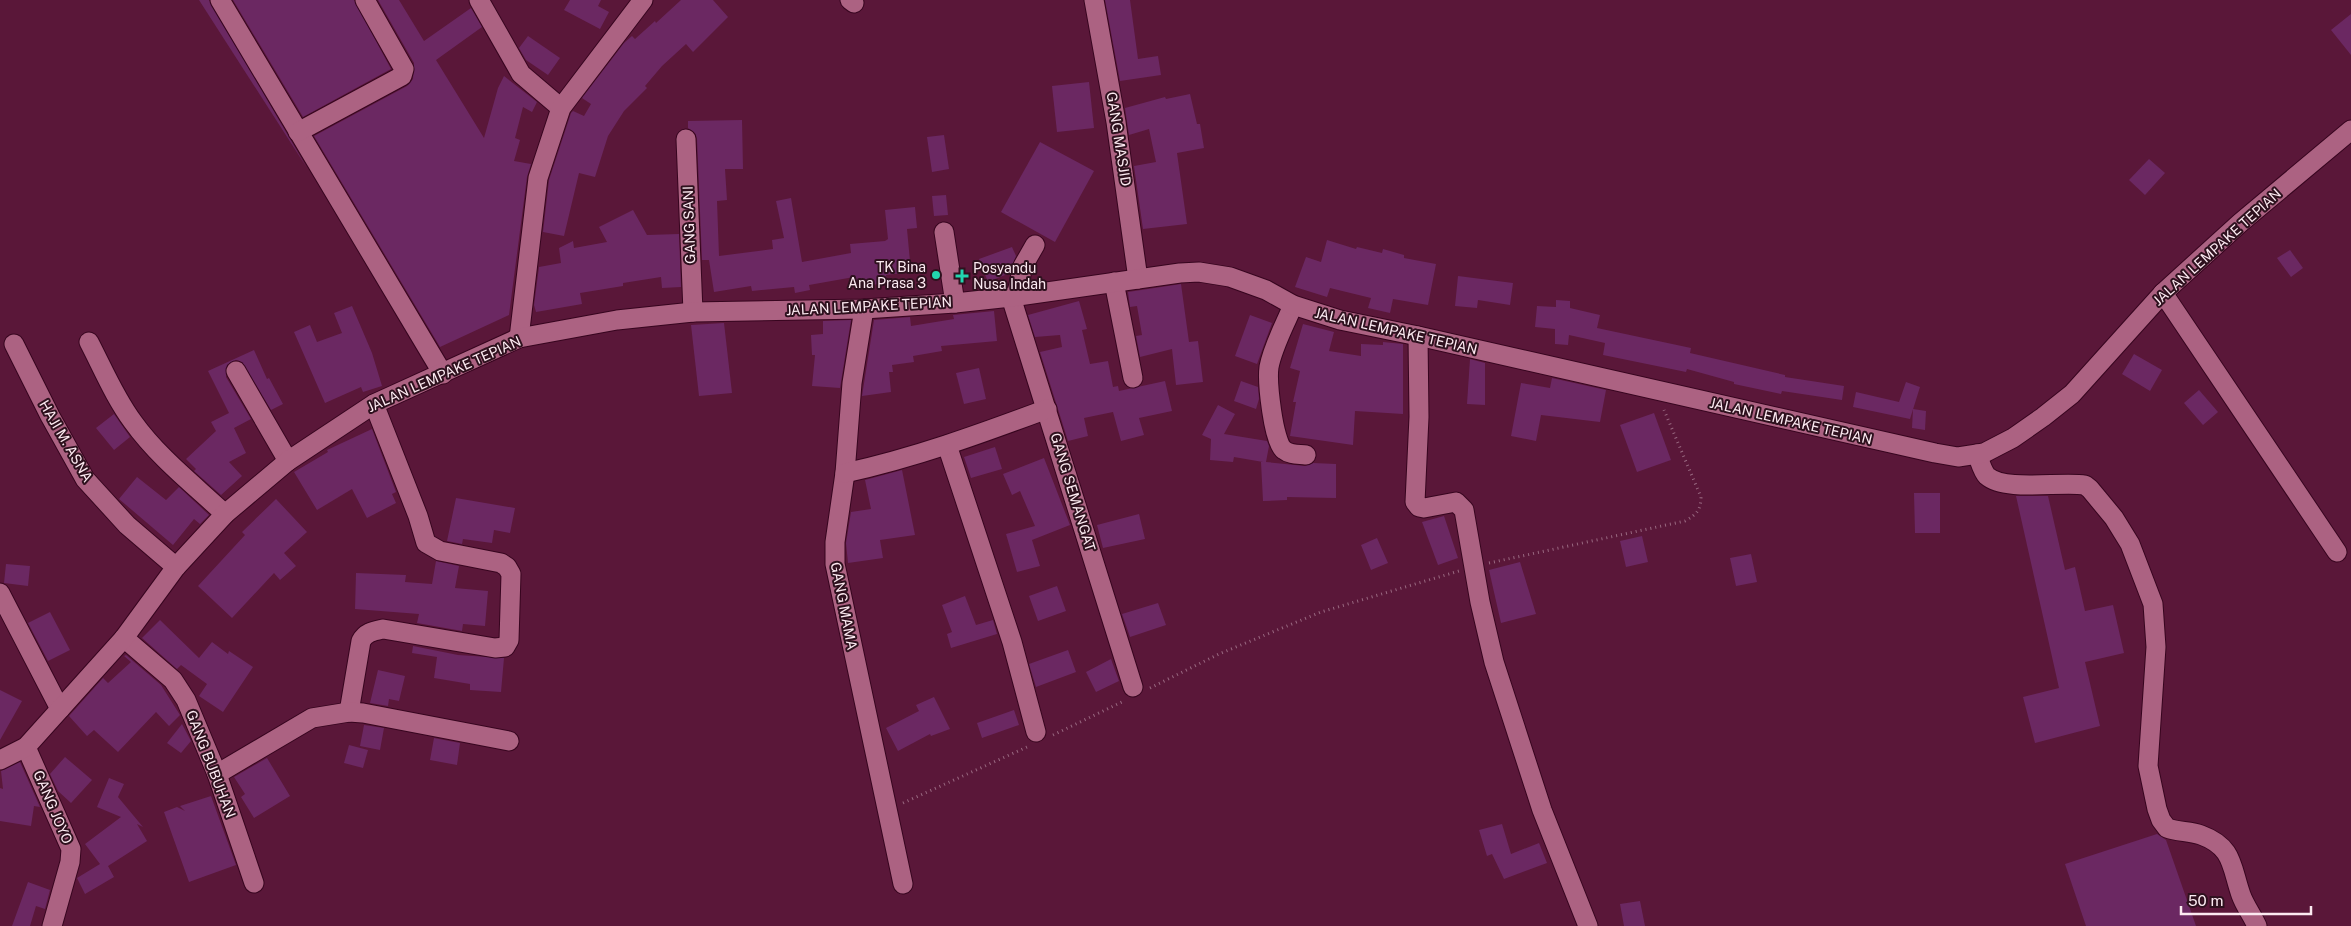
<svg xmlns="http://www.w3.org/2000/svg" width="2351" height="926" font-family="'Public Sans',sans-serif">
	<rect width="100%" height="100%" fill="#5a1739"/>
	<g fill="#6b2862">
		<path d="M199,0H209L307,168Z"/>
		<path d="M233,0H354L391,69L303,117Z"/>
		<path d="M378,0H399L424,41L471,8L482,27L436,60L484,138L498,88L504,76L537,102L532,112L523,107L515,138L520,140L514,161L531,164L527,177L509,315L440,347L314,136L407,86L413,79L414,63Z"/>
		<path d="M570,0H601L598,6L609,12L600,29L564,10Z"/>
		<path d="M681,0H713L728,17L693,52L686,44L662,66L645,86L647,88L624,111L608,136L595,177L579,173L564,236L543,232L549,180L571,113L573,111L584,116L591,104L582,98L624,43L632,36L635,39L655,21L656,23Z"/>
		<path d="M1105,0H1130L1138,59L1158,56L1161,75L1120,81Z"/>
		<path d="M2351,14V55L2331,30Z"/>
		<path d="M528,36L560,58L548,75L526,60L519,48Z"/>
		<path d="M1089,82L1094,128L1057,132L1052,86Z"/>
		<path d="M1190,94L1197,124H1200L1204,148L1177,153L1187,224L1143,229L1134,166L1156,162L1149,129L1129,135L1125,108L1165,97L1166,99Z"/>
		<path d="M742,120L743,169H725L727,200L717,201L719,256L773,249L772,240L784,238L776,201L791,198L802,262L851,253L850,244L885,241L888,239L885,210L915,207L917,228L907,229L911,272L886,275L887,283L855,287L854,277L809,285L810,290L795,293L794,287L752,291L751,286L714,292L709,260H702L697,139L695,133L688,128V121Z"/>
		<path d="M944,135L949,169L932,172L927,137Z"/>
		<path d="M1040,142L1094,171L1055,242L1001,212Z"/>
		<path d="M2149,159L2165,173L2145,195L2129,180Z"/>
		<path d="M946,195L948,215L934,216L932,196Z"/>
		<path d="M633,210L647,235L679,234L681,287L662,288L661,277L623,283V286L580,293L582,304L536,312L534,305L539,267L561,263L559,248L573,241L574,248L607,242L599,227Z"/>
		<path d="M1327,240L1356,249L1357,247L1382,253L1383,249L1404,255V258L1436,264L1428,305L1393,299L1390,313L1368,308L1371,298L1330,288L1327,297L1295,287L1306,257L1321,262Z"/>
		<path d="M1012,247L1016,256L1010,273L988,282L979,259Z"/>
		<path d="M2290,250L2303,268L2291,277L2277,258Z"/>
		<path d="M1458,276L1513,283L1510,305L1478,300L1477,308L1455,306Z"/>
		<path d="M1181,284L1189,342L1198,341L1203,382L1176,385L1172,349L1140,357L1136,336L1142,335L1137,306L1130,307L1128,292Z"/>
		<path d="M1556,300L1570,301V308L1600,315L1597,328L1691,348L1690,353L1785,375V377L1844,386L1842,400L1782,391L1781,394L1734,384V382L1687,369L1686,372L1603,355L1605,343L1569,335L1568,345L1555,344V329L1535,327L1537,306L1556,307Z"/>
		<path d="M1079,301L1087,329L1082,330L1090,364L1108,361L1113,387L1118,386L1119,391L1165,381L1172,411L1139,418L1144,435L1121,441L1113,412L1084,418L1088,436L1068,441L1040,352L1062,347L1060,335L1035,337L1028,315Z"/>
		<path d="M352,306L372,353L382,386L363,392L361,387L325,403L294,332L310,325L317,342L342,333L334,313Z"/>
		<path d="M994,311L997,341L941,346L942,351L913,356L914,362L892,365L893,372H889L891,392L862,396L874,320L910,317L911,326L954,319L953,315Z"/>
		<path d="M1250,315L1272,323L1257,364L1235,356Z"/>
		<path d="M851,320L840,388L812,386L815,355H812L811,335L823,334V321Z"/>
		<path d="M724,323L732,393L699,396L691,325Z"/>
		<path d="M1303,324L1334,332L1329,351L1361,356V344L1383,345V342L1403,344V414L1355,411L1353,445L1290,436L1296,402H1293L1300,371L1290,368Z"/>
		<path d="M254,350L267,379L269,378L283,404L271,410L242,362L236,360L227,365L226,377L251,419L234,428L246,453L229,462L242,476L221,495L194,471L196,469L186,459L216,431L211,422L229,413L208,371Z"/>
		<path d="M2134,354L2162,370L2150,391L2122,374Z"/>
		<path d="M1470,359L1485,363V405L1467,404Z"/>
		<path d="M979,368L986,399L964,404L956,373Z"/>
		<path d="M1552,378L1606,390L1600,422L1541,415L1536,441L1511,436L1521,383L1550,388Z"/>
		<path d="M1241,381L1258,387L1259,399L1256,409L1234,401Z"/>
		<path d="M1906,382L1920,387L1910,419L1853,407L1856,392L1899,402Z"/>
		<path d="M2199,390L2218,412L2203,425L2184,403Z"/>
		<path d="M1218,405L1235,414L1224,434L1267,441L1269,446L1266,462L1305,466L1313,463L1336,464V498L1287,497V500L1263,501L1261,462H1263L1234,457L1233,462L1210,460L1211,439L1202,435Z"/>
		<path d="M1913,409L1926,411L1925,430L1912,428Z"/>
		<path d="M1654,413L1671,460L1637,472L1620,425Z"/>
		<path d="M114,414L130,437L114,450L96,428Z"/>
		<path d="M372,429L396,492L392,494L396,503L367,518L352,489L317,510L294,472L328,452L327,450Z"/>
		<path d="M995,447L1002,469L971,478L964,457Z"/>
		<path d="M1044,458L1070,525L1032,540L1040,566L1017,572L1006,534L1035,526L1020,491L1012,495L1003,474Z"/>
		<path d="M902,470L915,535L880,540L883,558L848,563L846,543L851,512L871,509L865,480Z"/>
		<path d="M137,477L166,500L179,487L209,515L200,524L194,519L173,545L119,499Z"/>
		<path d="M1914,493H1940V533H1915Z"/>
		<path d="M2016,496H2048L2065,570L2075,567L2085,611L2113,605L2124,653L2085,662L2100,726L2035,743L2023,697L2059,688Z"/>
		<path d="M456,498L515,508L510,533L494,530L492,543L463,539L462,544L447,541Z"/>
		<path d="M276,499L307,532L284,553L296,566L280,580L274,573L232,618L198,586L245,535L242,532Z"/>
		<path d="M1139,514L1145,539L1103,548L1097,525Z"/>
		<path d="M1444,516L1458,558L1438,565L1422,522Z"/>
		<path d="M1642,536L1648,562L1626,567L1620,541Z"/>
		<path d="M1377,538L1388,563L1371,570L1361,545Z"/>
		<path d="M1751,554L1757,582L1736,586L1730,558Z"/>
		<path d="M436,561L459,566L455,588L488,591L485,626L463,624L462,631L417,623L419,614L355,609L356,573L406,575L405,582L432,584Z"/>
		<path d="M1520,562L1536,614L1501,623L1489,570Z"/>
		<path d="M6,564L30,566L28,586L4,583Z"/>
		<path d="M1057,586L1066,611L1038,621L1029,596Z"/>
		<path d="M965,596L976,625L993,620L997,634L951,648L947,634L952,632L942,605Z"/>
		<path d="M1158,603L1166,625L1130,637L1122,614Z"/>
		<path d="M50,612L70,650L48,661L28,623Z"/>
		<path d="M160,620L199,658L212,642L228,654L229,651L253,667L223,712L199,696L207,684L181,665L177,669L142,638Z"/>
		<path d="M413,646L458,655L504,658L501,692L470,690V684L434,678L437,657L412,653Z"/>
		<path d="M1068,650L1076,672L1036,687L1029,664Z"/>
		<path d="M126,655L161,685L180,715L169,726L156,712L118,752L94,730L87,736L69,716L103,678L108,683L131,662L124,656Z"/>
		<path d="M1111,659L1119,681L1096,692L1086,672Z"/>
		<path d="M378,670L405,676L399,701L389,699L388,706L370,703Z"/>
		<path d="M0,690L22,701L0,740Z"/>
		<path d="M934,697L950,729L931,736L930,734L898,751L886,728L919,711L916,705Z"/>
		<path d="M1014,710L1019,725L982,738L977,723Z"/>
		<path d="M182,724L191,741L181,753L167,743Z"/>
		<path d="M364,725L384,728L380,750L360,746Z"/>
		<path d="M434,738L460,743L457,765L430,760Z"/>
		<path d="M349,745L368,750L363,768L344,763Z"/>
		<path d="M65,757L92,780L71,803L58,791L50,774Z"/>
		<path d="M267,758L290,796L254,818L241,797L245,794L234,777Z"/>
		<path d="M20,762L40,807L34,806L31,826L0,821V788L3,789L1,771Z"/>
		<path d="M109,778L124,784L118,797L143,827L137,824L147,841L108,866L114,877L85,894L77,878L100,864L85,844L121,817L97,807Z"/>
		<path d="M211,796L236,865L189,882L164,812L177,807L185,811L180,806Z"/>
		<path d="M1502,824L1511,854L1539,843L1547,863L1504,879L1492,854L1487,856L1479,830Z"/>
		<path d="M2157,834L2166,840L2196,926H2086L2065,864Z"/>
		<path d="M28,882L50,890L45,909L36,906L30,926H12Z"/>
		<path d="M1640,901L1645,926H1624L1620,904Z"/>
	</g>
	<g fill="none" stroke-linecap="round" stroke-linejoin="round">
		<defs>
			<g id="minor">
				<path d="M220,0L443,374"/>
				<path d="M479,0L521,74L561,108"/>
				<path d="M850,0L854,3"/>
				<path d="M1094,0L1116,122L1138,279"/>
				<path d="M298,132L402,76L404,69L365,0"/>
				<path d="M686,139L693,312"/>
				<path d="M944,232L955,303"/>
				<path d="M1114,282L1133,378"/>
				<path d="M2163,293L2337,552"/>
				<path d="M1011,297L1133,687"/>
				<path d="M1016,297L1023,266L1035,245"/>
				<path d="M1293,305C1285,325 1273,346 1269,367C1267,381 1273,442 1284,450C1290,455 1299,454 1306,455"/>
				<path d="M864,309L852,383L845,473L835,542V564L903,884"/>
				<path d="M1418,336L1419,417L1415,502L1419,507L1424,508L1456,502L1464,510L1480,602L1494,662L1542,810L1588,926"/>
				<path d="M519,338L538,178L561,108L643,0"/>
				<path d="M89,342C103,369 115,398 133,422C158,457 194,485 225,514"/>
				<path d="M14,344L50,416L85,479L127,525L176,567"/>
				<path d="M236,371L288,461"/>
				<path d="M947,445L1012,642L1036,732"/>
				<path d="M1977,454C1980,461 1982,471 1987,476C2005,492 2061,481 2085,485L2090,489L2114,518L2130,544L2153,604L2156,647L2148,766L2157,809L2161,820L2167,828C2178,832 2190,831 2201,835C2234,847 2231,867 2241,895C2245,906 2252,915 2257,926"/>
				<path d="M845,473C914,458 980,434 1047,409"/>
				<path d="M0,593L60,709"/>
				<path d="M124,638L173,680L186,700L217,774L254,883"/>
				<path d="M349,712L361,641C366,632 374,631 383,629L495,648L505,647L509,640L511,574L507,567L501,563L440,551L426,543L418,516L374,404"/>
				<path d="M26,747L71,849L70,862L52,926"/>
				<path d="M0,760L26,747L124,638L176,567L225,514L288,461L374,404L519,338L617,320L693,312L864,309L955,303L1011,297L1180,273L1199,272L1230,277L1266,290L1293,305L1340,320L1418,336L1935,453L1958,457L1984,453L2013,438L2043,417L2072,394L2163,293L2240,223L2351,130"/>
				<path d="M217,774L312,718L349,712L363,713L509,741"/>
			</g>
		</defs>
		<use href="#minor" stroke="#37051f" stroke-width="21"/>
		<g stroke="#996981" stroke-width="3" stroke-dasharray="1 4" stroke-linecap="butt">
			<path d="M1489,563L1685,521C1696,515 1701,510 1701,497L1664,410"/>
			<path d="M1150,688L1219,654L1321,612L1459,571"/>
			<path d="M1053,735L1124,701"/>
			<path d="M903,803L1027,747"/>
		</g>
		<use href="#minor" stroke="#ac6282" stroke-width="19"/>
	</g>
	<g fill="#22d5af" stroke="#2e111e" stroke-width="2">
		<circle cx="936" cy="275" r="5"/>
		<path d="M959.5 268.5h5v5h5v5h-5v5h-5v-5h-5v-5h5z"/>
	</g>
	<g text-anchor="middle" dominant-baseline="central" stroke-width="4" stroke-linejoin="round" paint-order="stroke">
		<g font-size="14" fill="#fceaf1" stroke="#2e111e">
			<text transform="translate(1119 139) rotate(81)">GANG MASJID</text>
			<text transform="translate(689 225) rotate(-92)">GANG SANI</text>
			<text transform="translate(2217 247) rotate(-42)">JALAN LEMPAKE TEPIAN</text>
			<text transform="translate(869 306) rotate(-3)">JALAN LEMPAKE TEPIAN</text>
			<text transform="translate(1396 331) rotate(13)">JALAN LEMPAKE TEPIAN</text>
			<text transform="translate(444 374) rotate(-24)">JALAN LEMPAKE TEPIAN</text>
			<text transform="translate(1791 421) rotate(13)">JALAN LEMPAKE TEPIAN</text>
			<text transform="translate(66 441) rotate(60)">HAJI M. ASNA</text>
			<text transform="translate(1073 492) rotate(73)">GANG SEMANGAT</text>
			<text transform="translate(844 606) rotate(79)">GANG MAMA</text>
			<text transform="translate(211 764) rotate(69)">GANG BUBUHAN</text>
			<text transform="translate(53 807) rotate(67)">GANG JOYO</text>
		</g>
		<g font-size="14" fill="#fceaf1" stroke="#2e111e" text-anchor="end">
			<text x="926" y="267">TK Bina<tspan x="926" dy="16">Ana Prasa 3</tspan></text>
			<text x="973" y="268" text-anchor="start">Posyandu<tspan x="973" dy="16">Nusa Indah</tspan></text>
		</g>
	</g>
	<path d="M2181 906v8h130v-8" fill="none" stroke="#fceaf1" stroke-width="2.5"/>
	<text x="2188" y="906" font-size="15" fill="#fceaf1" stroke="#2e111e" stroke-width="4" paint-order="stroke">50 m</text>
</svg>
